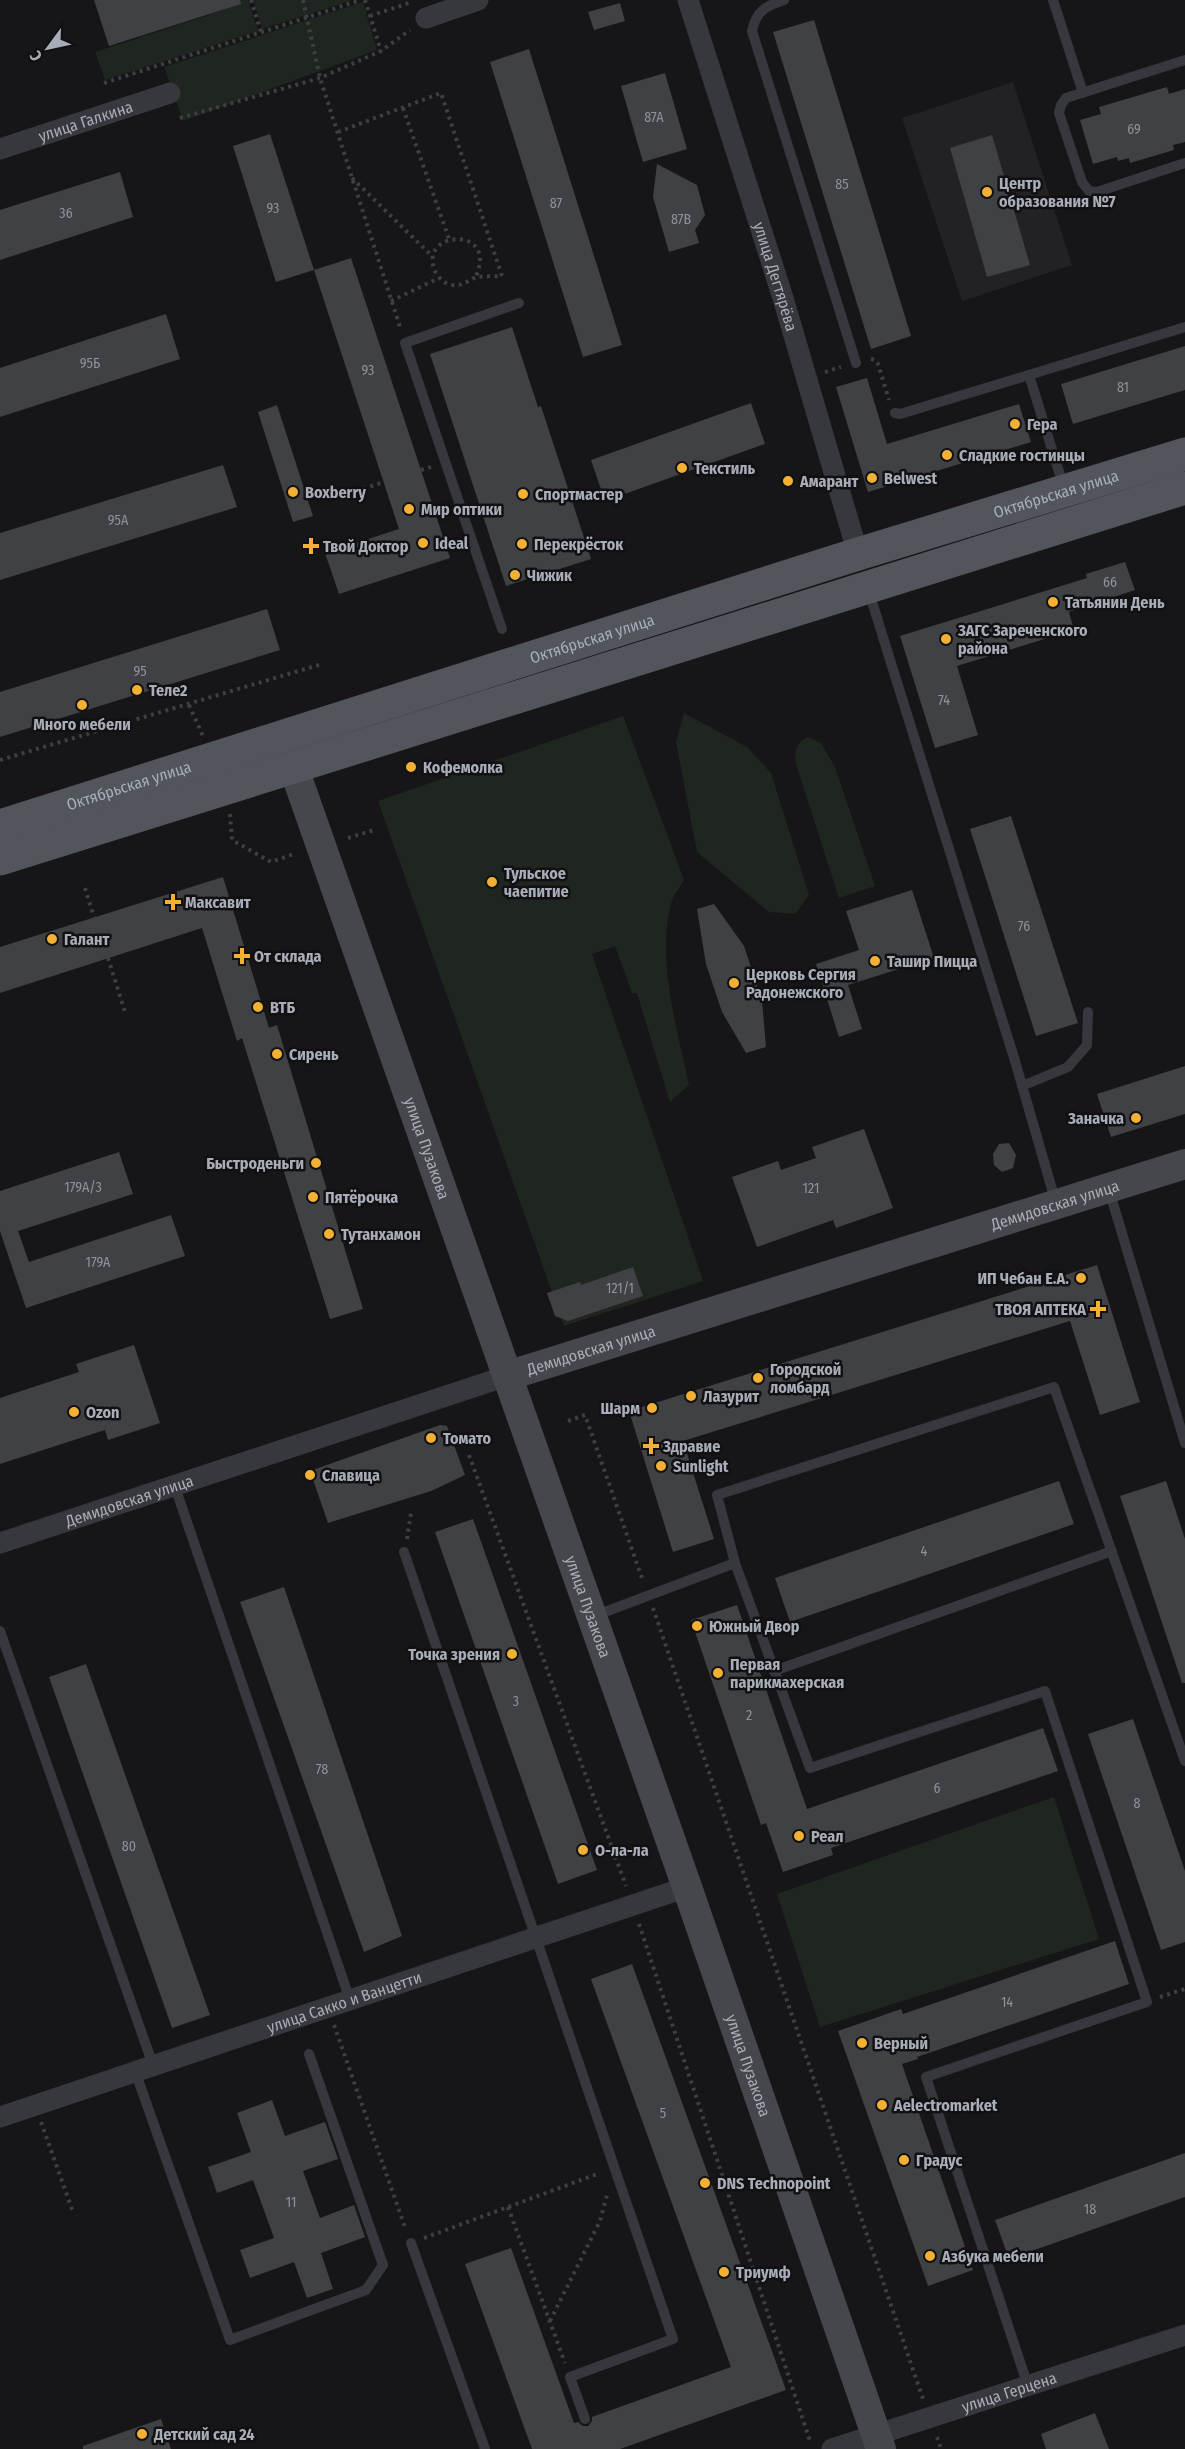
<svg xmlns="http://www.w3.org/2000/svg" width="1185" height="2449" font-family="'Fira Sans Condensed',sans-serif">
	<rect width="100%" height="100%" fill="#161618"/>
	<path fill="#222225" d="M1013,82L1072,265L962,301L902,118Z"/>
	<g fill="#1e261f">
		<path d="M221,0H248L258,31L105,80L95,52L224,10Z"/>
		<path d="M253,0H353L262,29Z"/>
		<path d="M363,2L377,50L183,121L164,67Z"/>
		<path d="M684,713L747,747L771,773L809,895L795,914L769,912L697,852L676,742Z"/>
		<path d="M623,716L684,880C680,887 673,896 671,904C656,958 678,1032 689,1085L670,1102L637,993H632L615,946L592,954L703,1281L564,1326L378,801Z"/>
		<path d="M808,737L821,743L835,767L875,886L839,898L796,764C794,752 796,742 808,737Z"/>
		<path d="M1054,1797L1099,1939L820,2027L777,1894Z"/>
	</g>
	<g fill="#404145">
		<path d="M94,0H240L241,4L109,46Z"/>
		<path d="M620,3L625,21L594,30L588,12Z"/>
		<path d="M814,20L911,336L871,349L773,32Z"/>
		<path d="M529,49L622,345L583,357L490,62Z"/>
		<path d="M665,73L687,149L643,162L621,86Z"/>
		<path d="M1167,87L1169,94L1185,89V142L1173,145L1174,150L1130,163L1129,158L1118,161L1117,157L1093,164L1080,120L1101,114L1099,107Z"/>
		<path d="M270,134L314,270L276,282L233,146Z"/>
		<path d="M992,135L1030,265L987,277L950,148Z"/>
		<path d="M657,164L697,185L705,215L695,230L699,243L669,252L653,197Z"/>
		<path d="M120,172L133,217L0,260V210Z"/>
		<path d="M351,258L450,558L339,594L325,553L399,529L314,270Z"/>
		<path d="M166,314L180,359L0,417V368Z"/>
		<path d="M512,327L538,407L541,406L591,559L506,586L430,354Z"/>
		<path d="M1185,346V390L1073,424L1061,384Z"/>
		<path d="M867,378L887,444L1019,404L1031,442L868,492L836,387Z"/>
		<path d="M751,403L765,444L605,501L591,460Z"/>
		<path d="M277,405L313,516L293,522L258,412Z"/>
		<path d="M223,465L237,507L0,580V533Z"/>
		<path d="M1125,562L1135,590L1069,612L1074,630L957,666L978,735L935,748L900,636L1087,578L1086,574Z"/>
		<path d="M267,609L280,650L0,737V692Z"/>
		<path d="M1011,816L1078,1023L1036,1036L970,829Z"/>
		<path d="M223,877L269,1028L277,1025L363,1309L330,1319L242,1038L237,1041L202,928L0,993V947Z"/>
		<path d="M912,890L934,958L848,985L862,1029L839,1037L816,964L859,950L846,911Z"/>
		<path d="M714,904L744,946L762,1001L766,1047L746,1053L722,1012L706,964L697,909Z"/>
		<path d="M1185,1066V1114L1111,1137L1097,1094Z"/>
		<path d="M864,1129L893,1208L836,1228L833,1220L757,1247L732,1177L778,1161L781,1170L816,1158L812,1147Z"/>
		<path d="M1009,1143L1016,1155L1013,1168L1002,1172L994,1165L993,1154L999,1144Z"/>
		<path d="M119,1152L133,1194L18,1231L29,1262L171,1215L185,1256L26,1308L0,1231V1191Z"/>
		<path d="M1097,1265L1140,1402L1100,1415L1070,1321L683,1441L714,1539L673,1552L629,1411Z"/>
		<path d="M633,1267L643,1296L568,1321L555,1316L547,1293L580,1282L581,1285Z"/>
		<path d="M134,1345L160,1423L108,1440L105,1430L0,1464V1398L79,1372L76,1364Z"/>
		<path d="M440,1425L447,1426L465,1475L431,1491L328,1523L310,1471Z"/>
		<path d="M1059,1481L1074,1524L790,1622L775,1578Z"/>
		<path d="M1166,1481L1185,1539V1683H1182L1120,1496Z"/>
		<path d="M473,1519L597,1870L558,1884L435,1532Z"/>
		<path d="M284,1587L402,1936L364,1952L240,1602Z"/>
		<path d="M737,1605L807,1809L1043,1728L1058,1771L831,1848L833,1855L783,1872L766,1823L761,1825L691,1620Z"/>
		<path d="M86,1664L210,2015L172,2028L49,1677Z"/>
		<path d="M1133,1719L1185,1871V1942L1161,1950L1088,1734Z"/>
		<path d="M1115,1941L1129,1984L917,2057L918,2059L902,2064L973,2270L928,2286L838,2031L901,2009L903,2014Z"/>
		<path d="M632,1964L786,2390L620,2449H532L465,2264L511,2248L574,2423L578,2422L583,2426H588L592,2421V2417L731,2367L591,1979Z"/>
		<path d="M272,2100L285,2136L325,2122L338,2159L303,2171L320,2218L354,2205L365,2237L321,2253L333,2289L307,2298L294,2262L250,2278L240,2250L274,2238L253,2180L217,2193L208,2167L251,2152L237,2113Z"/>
		<path d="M1185,2153V2197L1009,2259L995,2220Z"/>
		<path d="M1095,2413L1109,2449H1046L1041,2434Z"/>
		<path d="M161,2419L171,2449H83V2446Z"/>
	</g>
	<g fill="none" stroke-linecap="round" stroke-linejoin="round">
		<g stroke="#3d3f44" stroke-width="4" stroke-dasharray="3 4.5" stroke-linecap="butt">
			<path d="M251,0L261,32"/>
			<path d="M303,0L320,78L401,330"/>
			<path d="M365,0L381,51"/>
			<path d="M370,16L412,2"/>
			<path d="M104,83L361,0"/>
			<path d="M403,108L449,239"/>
			<path d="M180,118L320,78L381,51L410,30"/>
			<path d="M338,132L441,93L502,276C493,277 482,275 474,278C466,282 462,286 452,285C445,284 438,278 435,271C417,230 501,225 475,278"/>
			<path d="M352,178L433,257"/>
			<path d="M391,301L439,278"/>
			<path d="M871,359L875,360L878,364L889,400"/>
			<path d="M825,372L841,367"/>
			<path d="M421,470L431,467"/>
			<path d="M356,491L384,482"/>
			<path d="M189,705L203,736"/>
			<path d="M0,760L322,664"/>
			<path d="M230,814L232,840L271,862L294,854"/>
			<path d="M348,838L374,830"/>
			<path d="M85,888L94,917"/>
			<path d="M108,958L125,1012"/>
			<path d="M568,1421L585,1415L643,1581"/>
			<path d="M469,1455L626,1886"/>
			<path d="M407,1539L411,1513"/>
			<path d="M653,1608L923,2399"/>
			<path d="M639,1924L811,2444"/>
			<path d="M1160,1997L1185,1989"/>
			<path d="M334,2025L406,2230"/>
			<path d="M41,2122L73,2212"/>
			<path d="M508,2207L565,2363"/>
			<path d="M424,2238L600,2173"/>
			<path d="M550,2321L600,2221L607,2195"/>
			<path d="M937,2437L941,2449"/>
		</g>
		<g stroke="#37383d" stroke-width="10">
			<path d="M784,0C766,6 756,11 752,31L856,363"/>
			<path d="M1053,0L1083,93"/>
			<path d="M1185,60L1066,98L1061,105L1059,113L1082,182L1089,191L1097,192L1185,163"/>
			<path d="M895,413L900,414L1029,375"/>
			<path d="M1064,488L1029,375L1185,327"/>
			<path d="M868,589L1015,1061L1056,1203"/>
			<path d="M502,629L405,343L519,303"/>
			<path d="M1022,1086L1068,1067L1087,1045L1088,1012"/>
			<path d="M1109,1190L1185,1443"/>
			<path d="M174,1484L350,2000"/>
			<path d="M404,1552L673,2339L570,2377L585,2419"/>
			<path d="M735,1563L810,1768L1045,1691L1147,2002L926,2077L1028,2386"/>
			<path d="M594,1616L735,1563L717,1495L1054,1387L1185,1761"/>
			<path d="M0,1631L153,2065"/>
			<path d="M774,1671L1112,1551"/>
			<path d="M135,2071L230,2340L366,2290L383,2265L309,2054"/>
			<path d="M411,2243L485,2449"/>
		</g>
		<g stroke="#37383d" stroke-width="21">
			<path id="s1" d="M688,0L783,298L858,554"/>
			<path d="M426,18L478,0"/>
			<path id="s2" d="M0,149L170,93"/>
			<path id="s3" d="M0,1543L507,1376"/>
			<path id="s4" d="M0,2117L687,1887"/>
			<path id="s5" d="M832,2449L1185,2335"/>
		</g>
		<g stroke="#45474d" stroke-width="30">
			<path id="s6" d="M293,766L687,1887L881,2449"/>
			<path id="s7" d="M507,1376L1185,1164"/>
		</g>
		<g stroke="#53555c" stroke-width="33">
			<path id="s8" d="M0,826L858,554L1185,454"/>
			<path d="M0,859L1185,488"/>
		</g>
	</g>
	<g fill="#f2b134" stroke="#111113" stroke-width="2">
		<circle cx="987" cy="192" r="6"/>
		<circle cx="1015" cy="424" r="6"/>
		<circle cx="947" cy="455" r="6"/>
		<circle cx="682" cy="468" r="6"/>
		<circle cx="872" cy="478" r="6"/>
		<circle cx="788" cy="481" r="6"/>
		<circle cx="293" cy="492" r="6"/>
		<circle cx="523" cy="494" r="6"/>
		<circle cx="409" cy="509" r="6"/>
		<circle cx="423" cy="543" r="6"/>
		<circle cx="522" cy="544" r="6"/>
		<path d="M308 537h6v6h6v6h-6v6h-6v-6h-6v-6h6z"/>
		<circle cx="515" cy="575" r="6"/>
		<circle cx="1053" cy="602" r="6"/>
		<circle cx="946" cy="639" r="6"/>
		<circle cx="137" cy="690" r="6"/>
		<circle cx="82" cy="705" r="6"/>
		<circle cx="411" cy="767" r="6"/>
		<circle cx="492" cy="882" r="6"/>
		<path d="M170 893h6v6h6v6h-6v6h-6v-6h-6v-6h6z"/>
		<circle cx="52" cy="939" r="6"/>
		<path d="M239 947h6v6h6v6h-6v6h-6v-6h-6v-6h6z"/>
		<circle cx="875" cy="961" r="6"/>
		<circle cx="734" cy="983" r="6"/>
		<circle cx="258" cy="1007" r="6"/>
		<circle cx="277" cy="1054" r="6"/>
		<circle cx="1136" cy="1118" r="6"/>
		<circle cx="316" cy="1163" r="6"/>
		<circle cx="313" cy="1197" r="6"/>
		<circle cx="329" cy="1234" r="6"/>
		<circle cx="1081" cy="1278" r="6"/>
		<path d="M1095 1300h6v6h6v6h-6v6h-6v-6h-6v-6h6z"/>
		<circle cx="758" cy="1378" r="6"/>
		<circle cx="691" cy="1396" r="6"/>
		<circle cx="652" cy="1408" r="6"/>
		<circle cx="74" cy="1412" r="6"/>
		<circle cx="431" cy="1438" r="6"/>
		<path d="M648 1437h6v6h6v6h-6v6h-6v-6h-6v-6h6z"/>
		<circle cx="661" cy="1466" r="6"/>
		<circle cx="310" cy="1475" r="6"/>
		<circle cx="697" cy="1626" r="6"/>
		<circle cx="512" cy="1654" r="6"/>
		<circle cx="718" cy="1673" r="6"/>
		<circle cx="799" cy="1836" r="6"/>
		<circle cx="583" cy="1850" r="6"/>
		<circle cx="862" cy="2043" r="6"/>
		<circle cx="882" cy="2105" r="6"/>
		<circle cx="904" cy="2160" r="6"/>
		<circle cx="705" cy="2183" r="6"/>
		<circle cx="930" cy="2256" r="6"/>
		<circle cx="724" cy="2272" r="6"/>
		<circle cx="142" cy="2434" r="6"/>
	</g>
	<g text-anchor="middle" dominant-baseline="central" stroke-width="5" stroke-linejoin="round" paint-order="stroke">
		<g font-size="14" fill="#8e929b">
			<text x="654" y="117">87А</text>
			<text x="1134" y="129">69</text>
			<text x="842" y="184">85</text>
			<text x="556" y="203">87</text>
			<text x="273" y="208">93</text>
			<text x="66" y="213">36</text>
			<text x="681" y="219">87В</text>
			<text x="90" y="363">95Б</text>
			<text x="368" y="370">93</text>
			<text x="1123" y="387">81</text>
			<text x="118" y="520">95А</text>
			<text x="1110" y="582">66</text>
			<text x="140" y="671">95</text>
			<text x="944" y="700">74</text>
			<text x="1024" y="926">76</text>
			<text x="83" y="1187">179А/3</text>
			<text x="811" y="1188">121</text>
			<text x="98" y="1262">179А</text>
			<text x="620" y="1288">121/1</text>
			<text x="924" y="1551">4</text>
			<text x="516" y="1701">3</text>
			<text x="749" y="1715">2</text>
			<text x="322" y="1769">78</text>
			<text x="937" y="1788">6</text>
			<text x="1137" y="1803">8</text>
			<text x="129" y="1846">80</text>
			<text x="1007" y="2002">14</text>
			<text x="663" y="2113">5</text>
			<text x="291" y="2202">11</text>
			<text x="1090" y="2209">18</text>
		</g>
		<g font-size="16" fill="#a8adb8" stroke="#111113">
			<text stroke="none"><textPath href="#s2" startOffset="90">улица Галкина</textPath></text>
			<text stroke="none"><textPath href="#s1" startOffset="290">улица Дегтярёва</textPath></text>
			<text stroke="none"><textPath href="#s8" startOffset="1107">Октябрьская улица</textPath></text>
			<text stroke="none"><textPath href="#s8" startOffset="621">Октябрьская улица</textPath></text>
			<text stroke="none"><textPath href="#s8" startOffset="135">Октябрьская улица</textPath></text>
			<text stroke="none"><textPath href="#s6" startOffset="405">улица Пузакова</textPath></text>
			<text stroke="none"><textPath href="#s7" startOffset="574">Демидовская улица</textPath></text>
			<text stroke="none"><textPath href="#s7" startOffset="88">Демидовская улица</textPath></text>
			<text stroke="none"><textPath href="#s3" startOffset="136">Демидовская улица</textPath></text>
			<text stroke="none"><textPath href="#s6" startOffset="891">улица Пузакова</textPath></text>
			<text stroke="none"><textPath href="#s4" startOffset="363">улица Сакко и Ванцетти</textPath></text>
			<text stroke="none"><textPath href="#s6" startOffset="1377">улица Пузакова</textPath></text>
			<text stroke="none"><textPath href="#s5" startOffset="186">улица Герцена</textPath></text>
		</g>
		<g font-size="16" font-weight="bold" fill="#a8adb8" stroke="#111113" text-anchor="start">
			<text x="999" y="183">Центр<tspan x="999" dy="18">образования №7</tspan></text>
			<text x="1027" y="424">Гера</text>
			<text x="959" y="455">Сладкие гостинцы</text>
			<text x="694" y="468">Текстиль</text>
			<text x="884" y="478">Belwest</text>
			<text x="800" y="481">Амарант</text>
			<text x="305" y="492">Boxberry</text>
			<text x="535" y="494">Спортмастер</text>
			<text x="421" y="509">Мир оптики</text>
			<text x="435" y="543">Ideal</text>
			<text x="534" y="544">Перекрёсток</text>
			<text x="323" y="546">Твой Доктор</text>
			<text x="527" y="575">Чижик</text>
			<text x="1065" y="602">Татьянин День</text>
			<text x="958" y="630">ЗАГС Зареченского<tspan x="958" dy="18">района</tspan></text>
			<text x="149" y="690">Теле2</text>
			<text x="82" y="724" text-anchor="middle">Много мебели</text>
			<text x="423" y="767">Кофемолка</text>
			<text x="504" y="873">Тульское<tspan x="504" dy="18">чаепитие</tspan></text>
			<text x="185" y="902">Максавит</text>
			<text x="64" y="939">Галант</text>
			<text x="254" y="956">От склада</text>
			<text x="887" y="961">Ташир Пицца</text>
			<text x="746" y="974">Церковь Сергия<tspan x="746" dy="18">Радонежского</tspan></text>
			<text x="270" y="1007">ВТБ</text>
			<text x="289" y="1054">Сирень</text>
			<text x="1124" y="1118" text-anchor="end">Заначка</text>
			<text x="304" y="1163" text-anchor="end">Быстроденьги</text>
			<text x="325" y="1197">Пятёрочка</text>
			<text x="341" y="1234">Тутанхамон</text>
			<text x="1069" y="1278" text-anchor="end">ИП Чебан Е.А.</text>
			<text x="1086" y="1309" text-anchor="end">ТВОЯ АПТЕКА</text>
			<text x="770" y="1369">Городской<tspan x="770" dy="18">ломбард</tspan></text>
			<text x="703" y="1396">Лазурит</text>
			<text x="640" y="1408" text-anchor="end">Шарм</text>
			<text x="86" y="1412">Ozon</text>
			<text x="443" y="1438">Томато</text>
			<text x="663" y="1446">Здравие</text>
			<text x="673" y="1466">Sunlight</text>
			<text x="322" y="1475">Славица</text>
			<text x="709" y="1626">Южный Двор</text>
			<text x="500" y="1654" text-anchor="end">Точка зрения</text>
			<text x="730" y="1664">Первая<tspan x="730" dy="18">парикмахерская</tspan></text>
			<text x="811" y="1836">Реал</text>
			<text x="595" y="1850">О-ла-ла</text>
			<text x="874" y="2043">Верный</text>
			<text x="894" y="2105">Aelectromarket</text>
			<text x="916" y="2160">Градус</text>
			<text x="717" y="2183">DNS Technopoint</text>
			<text x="942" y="2256">Азбука мебели</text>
			<text x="736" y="2272">Триумф</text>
			<text x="154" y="2434">Детский сад 24</text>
		</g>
	</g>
	<g transform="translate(48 48) rotate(237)" stroke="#111113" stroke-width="4.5" paint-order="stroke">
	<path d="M0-4.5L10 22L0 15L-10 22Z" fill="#a8adb8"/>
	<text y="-9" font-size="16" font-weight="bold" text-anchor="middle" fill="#a8adb8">С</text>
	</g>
</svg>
